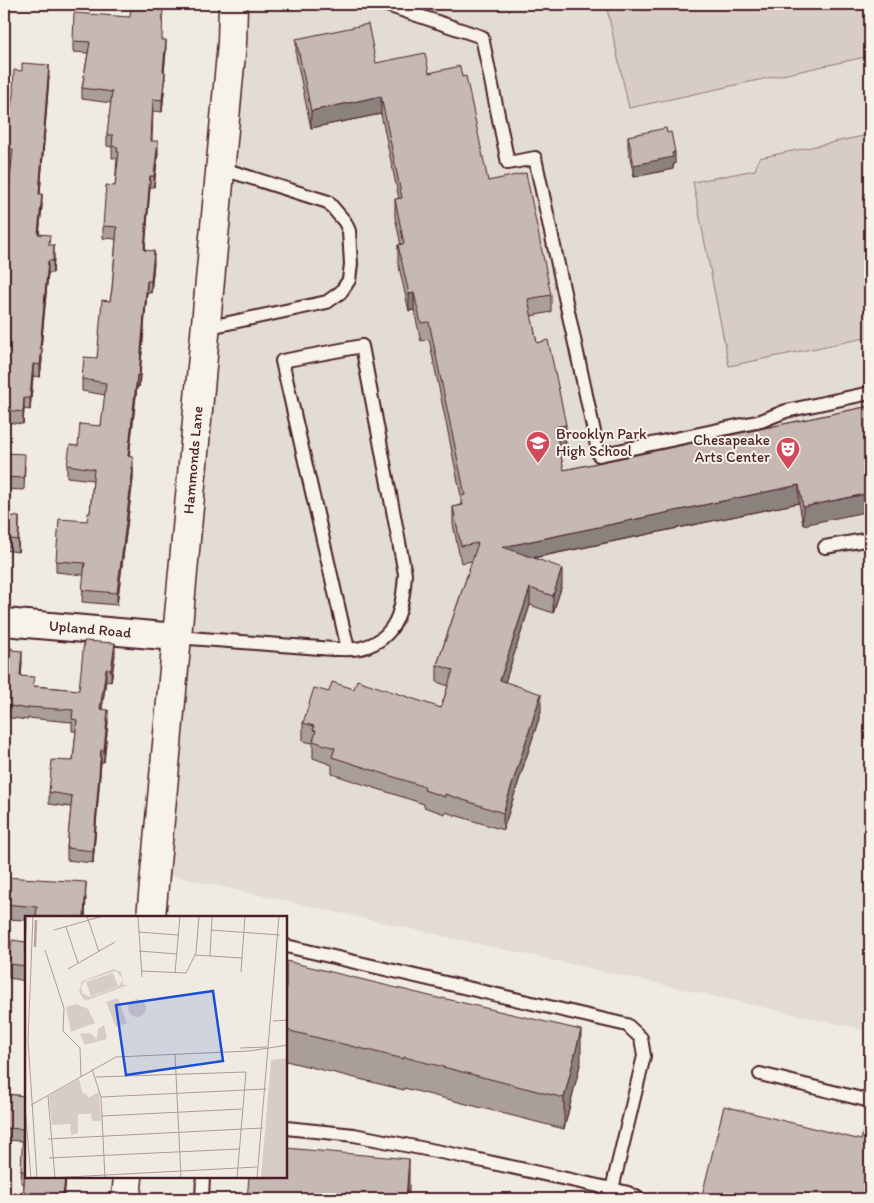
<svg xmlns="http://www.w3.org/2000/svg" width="874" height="1203" font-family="Itim,sans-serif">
	<rect width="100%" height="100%" fill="#f0ebe0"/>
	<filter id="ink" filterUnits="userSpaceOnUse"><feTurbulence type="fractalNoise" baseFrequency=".02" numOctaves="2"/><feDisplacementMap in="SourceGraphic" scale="10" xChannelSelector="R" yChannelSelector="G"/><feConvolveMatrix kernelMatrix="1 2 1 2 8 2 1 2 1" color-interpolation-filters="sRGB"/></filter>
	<g filter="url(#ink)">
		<path fill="#e3dcd2" d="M247,4H870V1031L169,875L244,54Z"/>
		<g fill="#d8cdc6" stroke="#917678">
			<path d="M606,4H870V56L629,108Z"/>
			<path d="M868,135L870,146V337L729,366L693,182L755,170L759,158Z"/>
		</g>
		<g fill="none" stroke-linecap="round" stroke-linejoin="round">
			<defs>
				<g id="service">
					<path d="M384,4L482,37L508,163L535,158L599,455L761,421L786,411L870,393"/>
					<path d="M205,328L327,302L341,292L349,280L351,264L349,231L345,222L328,202L220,168"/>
					<path d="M825,547L870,539"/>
					<path d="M176,637L333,649C342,649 352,650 361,648C398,639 403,607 405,574L362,346L282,361L348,649"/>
					<path d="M286,946L627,1025L641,1038L644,1056L612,1189"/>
					<path d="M760,1074L870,1101"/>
					<path d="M286,1128L354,1135L461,1156L612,1189L628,1193L640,1199"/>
					<path d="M202,1199L203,1177"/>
				</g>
				<path id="minor" d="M4,622L176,637"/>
				<g id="tertiary">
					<path d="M151,917L232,43L233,4"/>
					<path d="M126,1199L128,1177"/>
				</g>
			</defs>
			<use href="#service" stroke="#4a1f2b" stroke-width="16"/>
			<use href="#minor" stroke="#4a1f2b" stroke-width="30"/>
			<use href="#tertiary" stroke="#4a1f2b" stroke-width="31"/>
			<use href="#service" stroke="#f7f3e8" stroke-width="12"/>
			<use href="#minor" stroke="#f7f3e8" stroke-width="26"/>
			<use href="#tertiary" stroke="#f7f3e8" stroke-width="28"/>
		</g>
		<g fill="#aa9e9a" stroke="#4a1f2b">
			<path d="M296,39L376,63L429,73L551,295V312L531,316L537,343L566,443L558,444L564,470L870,406L803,525L799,503L534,558L562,585L553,613L530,605L505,682L541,712L503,830L445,812V814L424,807V804L332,774V765L313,758V743L303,741V723L329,692L354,689L441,708L448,686L437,682V665L472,561L461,563L453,524V507L461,505V496L429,339L421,341L414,310L409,311L398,262V245H401L395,217V199H399L381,114L311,128L296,56Z"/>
			<path d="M163,40L166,51L164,71L165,83L162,112L153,111L152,141L158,153L154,187H150L145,250L154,263L151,293L147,292L139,387H137L129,456L133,457V479L117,605L82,602L84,575L56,572V561L87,521L90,513L93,480L67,477V465L78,446L101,426L105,395L82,391V379L97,358L110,301L112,289L116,239L103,238V226L115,186L117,158H112V147L107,146V135L111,103L82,99V88L88,53L73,52V41Z"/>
			<path d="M49,77L40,194L42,206L39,234L50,245L54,257L53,273H48L41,348L42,360L40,377L33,376L30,410L24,409L23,424L4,422V275L9,211H8V199L11,161L4,160V148Z"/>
			<path d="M667,133L675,164L673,165V169L634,177L628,148V136Z"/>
			<path d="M4,453L25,466L24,490L4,489Z"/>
			<path d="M4,515L19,529L18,552L4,550Z"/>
			<path d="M4,647L12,650L22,663L21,676L34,686L79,690L115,655L111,682L106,681L102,709L108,722L104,762H101L93,863L67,860V848L71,807L49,804V792L73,761L76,731H72V722L28,718V720L4,717Z"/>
			<path d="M4,877L86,897L85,917H26V920L4,919Z"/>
			<path d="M26,942V981L9,978V964Z"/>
			<path d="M286,961L581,1061L564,1129L404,1088V1090L286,1061Z"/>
			<path d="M4,1094L26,1096V1177H66L64,1199H23L24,1183H21L23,1141L4,1140Z"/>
		</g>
		<g fill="#8b817d" stroke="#4a1f2b">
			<path d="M166,40V51L163,83V71Z"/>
			<path d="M49,65V77L39,206V194Z"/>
			<path d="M165,72V83L162,112V100Z"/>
			<path d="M381,96V114L311,128V111Z"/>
			<path d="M158,141V153L154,187V176Z"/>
			<path d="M675,152V164L673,165V169L634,177V165Z"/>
			<path d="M150,176V187L144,262V250Z"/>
			<path d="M42,194V206L38,245V234Z"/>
			<path d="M54,245V257L53,273V261Z"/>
			<path d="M154,251V263L151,293V281Z"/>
			<path d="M48,261V273L40,360V348Z"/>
			<path d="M147,281V292L139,387V375Z"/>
			<path d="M414,293V310L409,311V294Z"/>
			<path d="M42,348V360L40,377V365Z"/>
			<path d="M33,364V376L30,410V398Z"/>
			<path d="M137,375V387L128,467V456Z"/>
			<path d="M24,398V409L23,424V412Z"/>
			<path d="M566,425V443L555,445V427Z"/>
			<path d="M133,468V479L117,605V593Z"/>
			<path d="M799,485V503L503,564V547Z"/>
			<path d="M870,493V511L803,525V507Z"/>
			<path d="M19,517V529L18,552V540Z"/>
			<path d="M562,568V585L553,613V596Z"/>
			<path d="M530,588V605L500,698V680Z"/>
			<path d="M115,643V655L111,682V670Z"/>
			<path d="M22,651V663L20,688V676Z"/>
			<path d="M106,669V681L100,721V709Z"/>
			<path d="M541,694V712L503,830V813Z"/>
			<path d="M108,710V722L104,762V750Z"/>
			<path d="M101,750V762L93,863V851Z"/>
			<path d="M86,882L85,917H84Z"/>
			<path d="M581,1030V1061L564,1129V1098Z"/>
			<path d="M409,1159V1199H406Z"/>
			<path d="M65,1177H66L64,1199H63Z"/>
		</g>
		<g fill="#c6b8b3" stroke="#4a1f2b">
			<path d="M131,4H163L162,40H166L163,71L165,72L162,100L153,99L151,141H158L154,176H150L144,250L154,251L151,281H147L139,375H137L128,456L133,457L131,468H133L117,593L82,590L85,563L56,561L59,519L87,521L88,513H90L94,469L67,465L70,445L78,446L80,424L101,426L106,383L82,379L84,357L97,358L102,300L110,301L112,289L117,227L103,226L106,185L115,186L119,152H117L118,147L112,146L113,135H107L112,92L82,88L90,42L73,41L74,13L130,17Z"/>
			<path d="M368,24L376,63L425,53L429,73L460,66L462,77L466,76L488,181L526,173L551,295L528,299L537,343L548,340L558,386L566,425L555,427L564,470L870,406V493L803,507L799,485L503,547L562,568L553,596L530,588L500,680L541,694L503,813L445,794V797L424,790L425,787L332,757L335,748L313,741L316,731L313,730L314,726L303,723L314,688L329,692L332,682L354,689L357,680L441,708L453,670L437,665L478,543L461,546L453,507L463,505L461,496L465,495L429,322L421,323L414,293L409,294L398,245L404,244L395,199L402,198L381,96L311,111L296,39Z"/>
			<path d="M22,63L49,65L39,194H42L38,234L50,235L49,245H54L53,261H48L40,348H42L40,365L33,364L30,398H24L23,412L4,410V275L9,199H8L13,149L4,148L13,95L14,70L22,71Z"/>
			<path d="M666,128L667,133L671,132L675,152L672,153L673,157L634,165L628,136Z"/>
			<path d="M4,453L25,454L24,478L4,477Z"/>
			<path d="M4,515L19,517L18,540L4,538Z"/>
			<path d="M84,641L115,643L111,670L106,669L100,709L108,710L104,750H101L93,851L67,848L72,796L49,792L52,760L73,761L77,720L72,719L73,710L28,707V709L4,705V647L12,648V650L22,651L20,676L34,677L33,686L79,690Z"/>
			<path d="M4,877L86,882L84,917H36L37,907L4,904Z"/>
			<path d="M12,940L26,942V966L9,964Z"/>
			<path d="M286,961L442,999V998L581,1030L564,1098L404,1057V1059L286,1030Z"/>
			<path d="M4,1094L26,1096V1177H65L63,1198H59V1199H23L25,1171H21L23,1129L4,1128Z"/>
			<path d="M870,1102V1199H701L724,1106L861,1140Z"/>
			<path d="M286,1148L409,1159L406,1199H247L249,1177H286Z"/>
			<path d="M513,1197L521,1199H512Z"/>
		</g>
	</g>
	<defs>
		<symbol id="school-pin" viewBox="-11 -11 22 30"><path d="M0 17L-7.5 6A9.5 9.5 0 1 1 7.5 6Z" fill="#d1495b" stroke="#f7f3e8"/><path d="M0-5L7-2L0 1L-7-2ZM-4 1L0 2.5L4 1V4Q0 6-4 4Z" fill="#fff"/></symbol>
		<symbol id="theatre-pin" viewBox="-11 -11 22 30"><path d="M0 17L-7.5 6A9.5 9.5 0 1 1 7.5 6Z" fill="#d1495b" stroke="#f7f3e8"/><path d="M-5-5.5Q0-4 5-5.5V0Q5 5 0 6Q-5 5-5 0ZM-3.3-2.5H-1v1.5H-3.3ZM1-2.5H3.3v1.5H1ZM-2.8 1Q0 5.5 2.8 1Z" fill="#fff"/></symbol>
	</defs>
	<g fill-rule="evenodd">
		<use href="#school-pin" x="524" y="429" width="28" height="38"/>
		<use href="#theatre-pin" x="774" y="435" width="28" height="38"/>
	</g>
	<g text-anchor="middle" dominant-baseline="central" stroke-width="4" stroke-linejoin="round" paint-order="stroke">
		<g font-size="15" fill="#4a1f2b" stroke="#f7f3e8" text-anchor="start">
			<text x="556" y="434">Brooklyn Park<tspan x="556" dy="17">High School</tspan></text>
			<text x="770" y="440" text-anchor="end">Chesapeake<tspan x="770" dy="17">Arts Center</tspan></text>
		</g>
		<g font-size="15" fill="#4a1f2b" stroke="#f7f3e8">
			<text transform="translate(193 460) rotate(-85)">Hammonds Lane</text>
			<text transform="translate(90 629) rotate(5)">Upland Road</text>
		</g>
	</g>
	<g transform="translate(25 916)">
		<rect width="262" height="262" fill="#f0ebe0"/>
		<path d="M262,142V262H236L246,144Z" fill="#d8cdc6"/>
		<path d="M89,53L96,56L98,69H103L60,85L54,76L57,65ZM91,55L98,63L94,70L65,81L57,77L56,71L60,65ZM88,57L93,70L66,80L61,66ZM93,82L102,107L91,111L81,86ZM103 92a9 9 0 1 1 18 0a9 9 0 1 1-18 0ZM51,88L63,93L70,107L46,116L41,91ZM79,109L82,123L60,129L55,118L65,117L72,123L73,113ZM54,163L58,178L61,177L63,182L74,176L76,205H67L66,198H53V217L46,219L45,208L27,209L24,180Z" fill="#d8cdc6" fill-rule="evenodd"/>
		<path fill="none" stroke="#b7a4a2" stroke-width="2.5" d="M10,31L11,4"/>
		<path fill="none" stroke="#ae9998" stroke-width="1" d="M8,0L3,124L12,262M62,0L74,36M113,0L117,61M41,11L53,47M29,14L78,0M186,14L255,19M113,16L153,19M0,32L2,0M20,34L39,92L38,115L55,132L56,161M114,35L152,38M170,39L217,42M185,40L187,0M43,53L90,26M116,55L161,57L171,37L174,0M216,56L220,0M150,57L155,0M248,105L263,104M215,132L242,131M150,138L156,262M67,153L76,181L80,262M71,161L221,156L212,262M23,180L30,262M76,181L241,173M6,189L91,141L224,135L263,129M0,190L6,262M77,200L217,193M23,223L238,212M24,242L214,233M24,262L232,251M232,262L254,0"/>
		<path fill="#1d4ed8" fill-opacity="0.15" stroke="#1d4ed8" stroke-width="2.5" d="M188,75L198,145L101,159L91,89Z"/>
		<rect width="262" height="262" fill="none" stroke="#4a1f2b" stroke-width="2.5"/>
	</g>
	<rect width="874" height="1203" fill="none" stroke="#f7f3e8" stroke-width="20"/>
	<rect x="10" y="10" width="854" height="1183" fill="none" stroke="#4a1f2b" stroke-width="2" filter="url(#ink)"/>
</svg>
